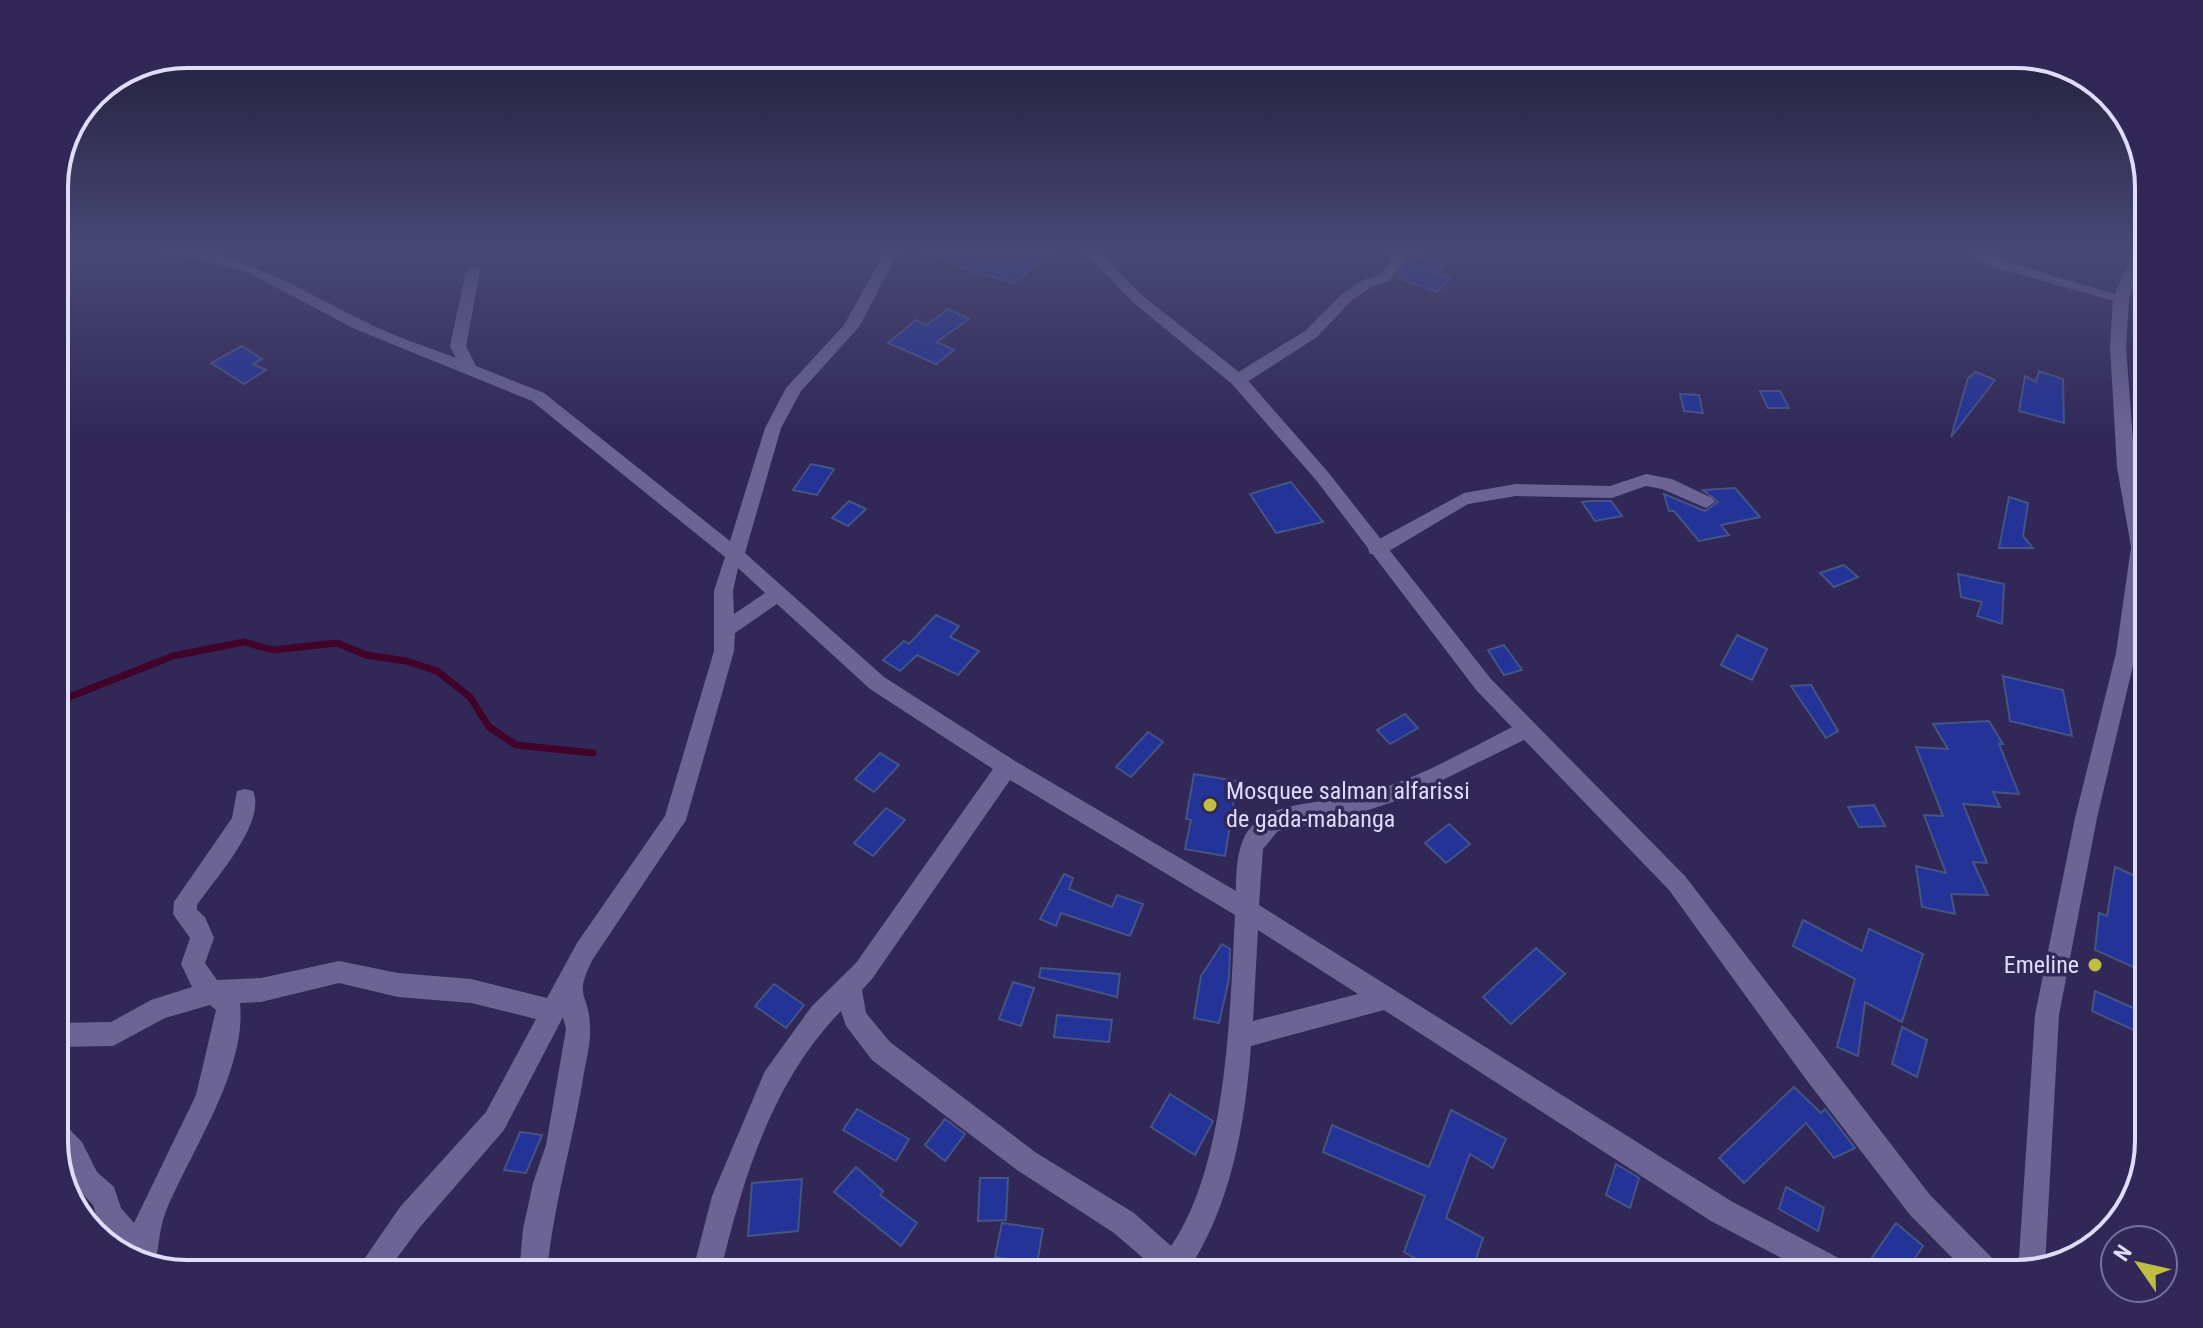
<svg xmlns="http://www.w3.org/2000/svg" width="2203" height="1328" font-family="'Roboto Condensed',sans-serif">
	<rect width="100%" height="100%" fill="#312858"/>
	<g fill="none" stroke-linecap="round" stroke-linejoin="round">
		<path stroke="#410329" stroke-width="7" d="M54,703L173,656L244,642L273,650L337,643L366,655L406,661L437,671L470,697L489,727L516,745L593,753"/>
	</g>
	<g fill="#233398" stroke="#445485" stroke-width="2">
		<path d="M922,250H1055L1014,283L975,272Z"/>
		<path d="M1412,255L1443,264L1436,273L1450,278L1437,292L1396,277Z"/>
		<path d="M948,309L969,319L937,342L954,350L936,364L888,343L916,320L926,325Z"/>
		<path d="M242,346L262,359L253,364L266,370L244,384L211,363Z"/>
		<path d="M2039,371L2063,379L2064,423L2019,411L2025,376L2036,382Z"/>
		<path d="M1976,372L1995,380L1951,437L1968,378Z"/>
		<path d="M1760,391H1780L1789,408H1768Z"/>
		<path d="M1680,394L1699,395L1703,413L1684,411Z"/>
		<path d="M811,464L834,469L817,495L793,490Z"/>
		<path d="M1291,482L1323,522L1276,533L1250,494Z"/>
		<path d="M1735,488L1760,517L1721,525L1729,535L1699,541L1674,511H1669L1664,494L1705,511L1718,502L1703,490Z"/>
		<path d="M2009,497L2028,503L2023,536L2033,548H1999Z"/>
		<path d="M849,501L866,509L848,526L832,518Z"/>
		<path d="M1591,501H1611L1622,516L1595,521L1582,502Z"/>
		<path d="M1844,565L1858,577L1834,587L1820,573Z"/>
		<path d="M1958,574L2004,584L2002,624L1977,616L1982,602L1961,597Z"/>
		<path d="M936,615L959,626L950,637L979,651L958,675L917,655L900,671L883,660L904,641L909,644Z"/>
		<path d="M1737,635L1767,649L1752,680L1721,665Z"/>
		<path d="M1504,645L1522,670L1504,675L1488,650Z"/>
		<path d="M2003,676L2063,690L2072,736L2010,721Z"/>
		<path d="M1811,685L1838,731L1826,738L1791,686Z"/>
		<path d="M1405,714L1418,728L1390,744L1377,730Z"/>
		<path d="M1989,721L2003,744H1999L2019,794L1993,792L2000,807L1963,804L1987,863L1973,862L1988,895L1951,894L1955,914L1922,907L1916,866L1946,873L1924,815L1943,816L1916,747L1948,749L1933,724Z"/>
		<path d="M1148,732L1163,742L1131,777L1116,767Z"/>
		<path d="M880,753L899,765L874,792L855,779Z"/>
		<path d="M1194,774L1237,781L1225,856L1185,849L1191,820L1186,819Z"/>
		<path d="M1874,805L1885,826L1859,827L1848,807Z"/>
		<path d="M886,808L905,820L873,856L854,843Z"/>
		<path d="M1449,824L1470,844L1446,863L1425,843Z"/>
		<path d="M2115,867L2149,882V974L2095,950L2099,913L2107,916Z"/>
		<path d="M1064,874L1073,878L1069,889L1112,907L1117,895L1143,904L1130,936L1061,913L1056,926L1040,919Z"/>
		<path d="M1803,920L1862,951L1869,929L1923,954L1902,1022L1865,1002L1858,1056L1837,1047L1855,979L1793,946Z"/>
		<path d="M1222,944L1230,949L1229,979L1219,1023L1194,1018L1201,976Z"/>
		<path d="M1536,948L1565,974L1511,1024L1483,997Z"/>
		<path d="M1041,968L1120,974L1117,997L1039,977Z"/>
		<path d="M1013,982L1034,988L1021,1026L999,1019Z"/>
		<path d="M774,984L804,1005L786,1028L755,1006Z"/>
		<path d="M2095,991L2149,1015V1037L2092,1011Z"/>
		<path d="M1057,1015L1112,1020L1109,1042L1054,1037Z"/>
		<path d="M1902,1027L1927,1040L1917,1077L1892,1064Z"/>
		<path d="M1794,1087L1821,1113L1825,1109L1855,1148L1834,1158L1806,1123L1744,1183L1719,1158Z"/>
		<path d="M1170,1094L1213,1121L1195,1155L1151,1127Z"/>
		<path d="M857,1109L909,1139L896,1161L843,1130Z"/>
		<path d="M1451,1110L1506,1139L1493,1168L1470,1154L1446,1218L1483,1238L1471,1274H1443L1404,1252L1425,1196L1323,1152L1332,1125L1429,1167Z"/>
		<path d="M945,1119L965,1134L945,1161L925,1145Z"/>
		<path d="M520,1132L542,1135L526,1173L504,1170Z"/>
		<path d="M1616,1164L1639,1178L1630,1208L1606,1195Z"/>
		<path d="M856,1167L883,1191L880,1195L917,1223L901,1246L834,1192Z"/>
		<path d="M980,1178H1008L1006,1220L978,1221Z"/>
		<path d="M802,1179L798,1231L748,1236L752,1183Z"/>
		<path d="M1786,1187L1824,1208L1818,1231L1779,1209Z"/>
		<path d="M1002,1223L1043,1229L1037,1263L995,1257Z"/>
		<path d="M1896,1223L1923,1246L1904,1274H1889L1871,1259Z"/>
	</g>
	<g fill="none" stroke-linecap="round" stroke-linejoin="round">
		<g fill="#6b6494" fill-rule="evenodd">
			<path d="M162,250C236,246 299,290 364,321C393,336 425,346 456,358L450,346L466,271L468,268H478L480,271L466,346L476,366L544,393L730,541L765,428L786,388L844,325L886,250H900L859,327L801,391L781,428L745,553L884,677L1015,761L1236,891C1236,868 1237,838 1256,822C1278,803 1317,803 1344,798C1406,787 1464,751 1520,723L1527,720L1534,723L1537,729L1534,735L1408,797L1356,814L1278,831L1263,849L1259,905L1731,1201L1850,1264L1854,1274H1812L1711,1221L1384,1010L1251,1046C1245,1125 1231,1207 1186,1274H1155L1157,1270L1114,1233L1017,1170L872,1060L846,1026L841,1011C772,1081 742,1181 720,1274H692L712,1196L765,1071L812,1006L856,963L993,769L870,689L777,604L735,633L734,651L686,820L593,959C572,999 590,992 590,1029C591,1045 585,1063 583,1079C572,1145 553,1207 547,1274H519L523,1229L533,1183L546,1145L566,1029L563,1017L504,1130L420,1227L385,1274H354L400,1207L486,1112L536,1019L471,1003L398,997L339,983L261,1002L240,1003C247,1070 191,1151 166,1211C159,1229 159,1247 155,1265L128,1258L100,1226L93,1205L79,1190L64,1160L55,1152L54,1119L63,1123L82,1142L97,1172L114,1187L121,1208L134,1223L196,1095L216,1010L210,1005L165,1018L113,1046L54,1047V1023L111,1022L151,1000L192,987L181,964L190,938L173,914L174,902L232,818L237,791L245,789L253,791C267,822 215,879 197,905V910L205,917L214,938L205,963L217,980L261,978L339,961L398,973L471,979L547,998L577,943L665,816L714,651V591L725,557L532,401L355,329L247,272ZM738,568L765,593L734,614L733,591ZM1010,780L1235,915C1230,1012 1227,1166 1171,1246L1134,1213L1035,1152L890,1042L866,1013L862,990L872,979ZM1258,930L1358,994L1253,1021Z"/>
			<path d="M1388,250H1402L1405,261L1389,281L1373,286L1352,300L1317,337L1244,384H1232V376L1305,331L1342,294L1363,280L1379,275L1391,261Z"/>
			<path d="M1968,250H1983L2003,261L2129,298L2121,303L1993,267L1977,261Z"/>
			<path d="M2130,277L2149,286V296L2125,284L2123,281Z"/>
			<path d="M2126,461L2149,464V476L2120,471L2117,467L2120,463Z"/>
			<path d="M1646,474L1672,479L1712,498L1715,502L1706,508L1662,489L1646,486L1612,498L1516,496L1468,504L1384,554H1370L1368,549L1370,544L1464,493L1516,484L1610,486Z"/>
		</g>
		<g fill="#6b6494" fill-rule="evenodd">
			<path d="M1082,250H1097L1143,296L1244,376L1328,472L1491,679L1685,876L1930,1195L1998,1264L2002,1274H1968L1910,1215L1805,1078L1669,890L1477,691L1316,480L1232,384L1133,302Z"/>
			<path d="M2134,250H2148L2129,298L2126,347L2135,467L2149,550L2136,653L2097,818L2059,1015L2045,1266L2018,1273L2035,1015L2075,818L2116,653L2131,547L2117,467L2110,347L2113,298Z"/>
		</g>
	</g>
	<linearGradient id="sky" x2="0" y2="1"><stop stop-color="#1b1630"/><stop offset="0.57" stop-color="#484875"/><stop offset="1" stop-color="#484875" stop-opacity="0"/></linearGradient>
	<rect width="2203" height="436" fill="url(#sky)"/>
	<g fill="#bebf42" stroke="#312858" stroke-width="3">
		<circle cx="1210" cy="805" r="8"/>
		<circle cx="2095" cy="965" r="8"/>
	</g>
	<g text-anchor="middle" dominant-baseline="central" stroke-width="7" stroke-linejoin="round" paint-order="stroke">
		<g font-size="24" fill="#dfddfb" stroke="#312858" text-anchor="start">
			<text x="1226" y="791">Mosquee salman alfarissi<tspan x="1226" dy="28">de gada-mabanga</tspan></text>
			<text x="2079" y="965" text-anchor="end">Emeline</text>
		</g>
	</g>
	<path d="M0 0H2203V1328H0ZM187 68H2016A119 119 0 0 1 2135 187V1141A119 119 0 0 1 2016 1260H187A119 119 0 0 1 68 1141V187A119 119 0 0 1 187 68Z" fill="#312858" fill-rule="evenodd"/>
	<path fill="none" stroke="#dfddfb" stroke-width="4" d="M187 68H2016A119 119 0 0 1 2135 187V1141A119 119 0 0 1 2016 1260H187A119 119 0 0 1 68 1141V187A119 119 0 0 1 187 68Z"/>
	<g transform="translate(2139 1264) rotate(304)"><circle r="38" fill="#312858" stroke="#777099" stroke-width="2"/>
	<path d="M0-6L14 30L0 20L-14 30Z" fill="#bebf42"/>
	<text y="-12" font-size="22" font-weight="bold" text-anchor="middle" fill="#dfddfb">N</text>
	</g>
</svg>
